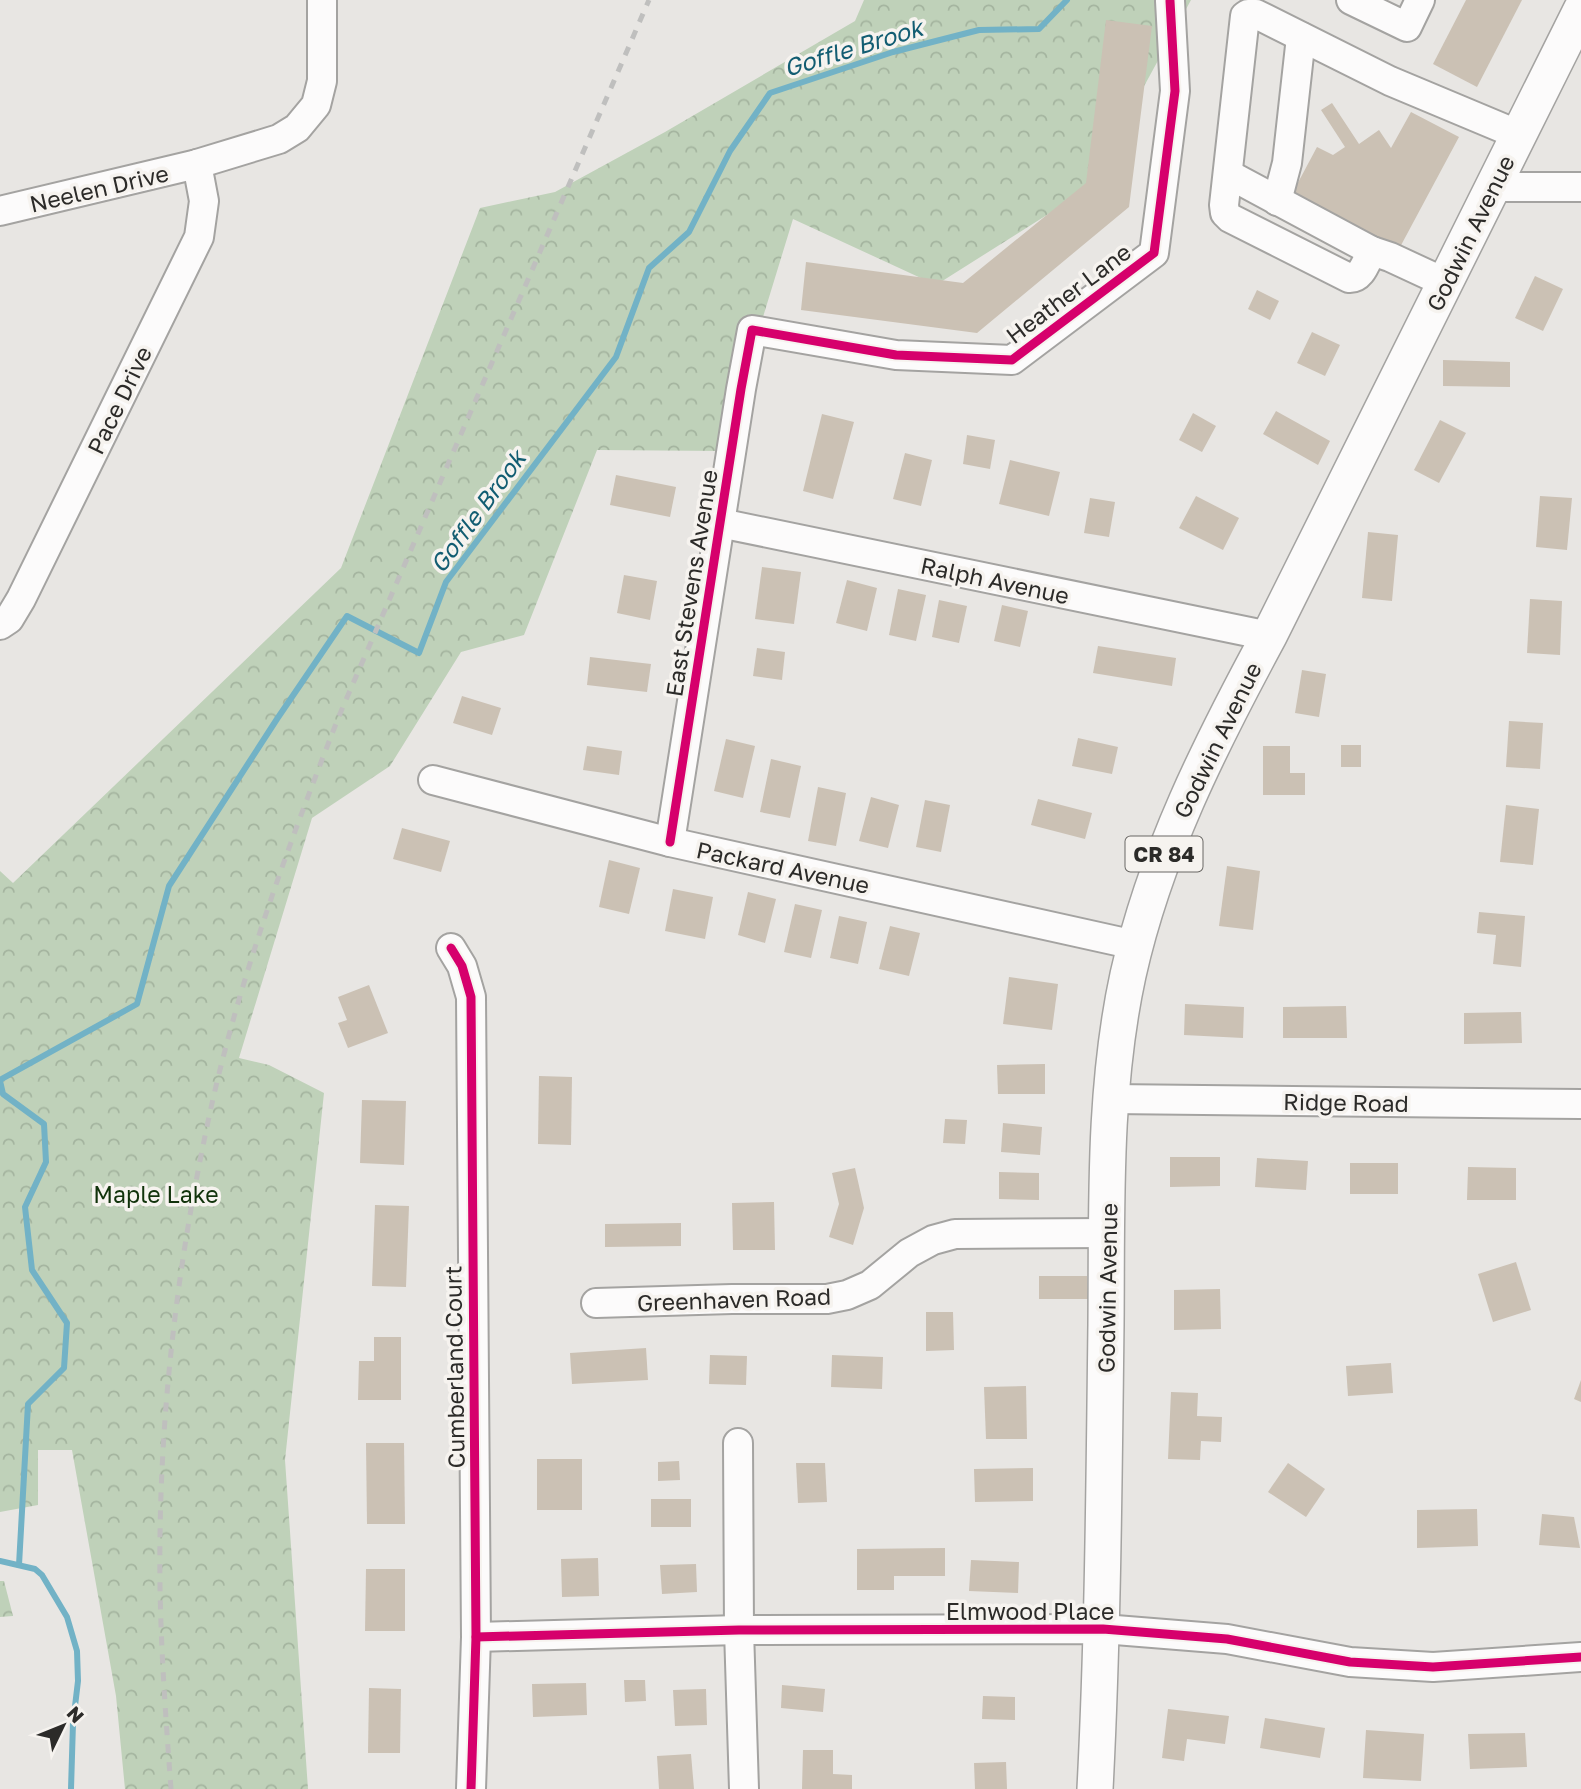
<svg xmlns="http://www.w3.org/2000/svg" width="1581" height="1789" font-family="'Golos Text',sans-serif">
	<defs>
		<pattern id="forest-crowns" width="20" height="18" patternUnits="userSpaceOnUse" patternTransform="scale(1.75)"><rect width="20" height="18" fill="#bfd1b9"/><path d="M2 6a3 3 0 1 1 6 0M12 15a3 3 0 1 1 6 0" fill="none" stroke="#a4b49f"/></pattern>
	</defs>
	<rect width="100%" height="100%" fill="#e8e6e3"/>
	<g fill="url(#forest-crowns)">
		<path d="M864,0H1191L1088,189L936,285L793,219L722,451L597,450L524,635L461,652L390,766L312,818L239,1058L269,1065L324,1093L285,1460L308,1789H125L116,1696L72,1450H38V1505L0,1512V871L13,883L341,568L480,208L555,192L665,132L855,21Z"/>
		<path d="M0,1581H4L13,1616L0,1617Z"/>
	</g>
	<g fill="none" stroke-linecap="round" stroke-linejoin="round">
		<g stroke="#72b2c6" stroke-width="6">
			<path d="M0,1080L137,1004L169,886L277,719L347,616L419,653L446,582L616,357L649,268L689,232L730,151L770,93L893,52L979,30L1039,29L1067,0"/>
			<path d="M0,1081L3,1094L44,1124L46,1162L25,1207L32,1270L67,1323L64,1368L28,1404L19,1565"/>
			<path d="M0,1561L35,1569L42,1575L67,1617L77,1651L78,1681L73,1723L71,1789"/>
		</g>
	</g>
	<g fill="#cbc1b4">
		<path d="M1466,0H1522L1477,87L1433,64Z"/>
		<path d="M1106,20L1152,26L1129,207L977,333L801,310L806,262L963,283L1086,183Z"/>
		<path d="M1332,103L1359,144L1379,130L1391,148L1411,112L1459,137L1399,249L1293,192L1317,147L1333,155L1345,147L1321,110Z"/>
		<path d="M1535,276L1563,289L1543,331L1515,318Z"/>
		<path d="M1257,290L1279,301L1270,320L1248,309Z"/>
		<path d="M1312,332L1340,345L1325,376L1297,363Z"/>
		<path d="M1443,360L1510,362V387L1443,386Z"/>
		<path d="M1276,411L1330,441L1318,465L1263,434Z"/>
		<path d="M1193,413L1216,426L1202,452L1179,440Z"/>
		<path d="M822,414L854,422L833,499L803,491Z"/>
		<path d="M1440,420L1466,433L1439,483L1414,470Z"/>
		<path d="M967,435L995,440L990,469L963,464Z"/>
		<path d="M905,453L932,460L921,506L893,499Z"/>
		<path d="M1010,460L1060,472L1049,516L999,504Z"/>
		<path d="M616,475L676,487L670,517L610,505Z"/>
		<path d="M1196,496L1239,518L1223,550L1179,528Z"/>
		<path d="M1540,496L1572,498L1567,550L1536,547Z"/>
		<path d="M1090,498L1115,502L1109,537L1084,533Z"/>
		<path d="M1368,532L1398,535L1392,601L1362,598Z"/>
		<path d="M762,567L801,572L794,624L755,619Z"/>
		<path d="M624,575L657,581L650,620L617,613Z"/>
		<path d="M847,580L877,588L867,631L836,623Z"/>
		<path d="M898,589L926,595L916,641L889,635Z"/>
		<path d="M1530,599L1562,601L1560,655L1527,653Z"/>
		<path d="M939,600L967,606L959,643L932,637Z"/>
		<path d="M1002,605L1028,611L1020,647L994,641Z"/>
		<path d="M1098,646L1176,658L1172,686L1093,673Z"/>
		<path d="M757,648L785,652L782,680L753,676Z"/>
		<path d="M590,657L651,664L647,692L587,685Z"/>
		<path d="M1302,670L1326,674L1319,717L1295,713Z"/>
		<path d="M462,696L501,708L492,735L453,723Z"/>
		<path d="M1509,721L1543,723L1540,769L1506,767Z"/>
		<path d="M1078,738L1118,747L1112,774L1072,766Z"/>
		<path d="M726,739L755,746L743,798L714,791Z"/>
		<rect x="1341" y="745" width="20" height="22"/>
		<path d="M587,746L622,751L619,775L583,770Z"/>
		<path d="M1263,746H1290V773H1305V795H1263Z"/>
		<path d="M771,759L801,766L790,818L760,812Z"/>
		<path d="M818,787L846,793L836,846L808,841Z"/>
		<path d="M871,797L899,805L888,848L859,841Z"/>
		<path d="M1038,799L1092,813L1085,839L1031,825Z"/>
		<path d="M925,800L950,805L941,852L916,847Z"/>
		<path d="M1506,805L1539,809L1533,865L1500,862Z"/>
		<path d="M402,828L450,841L441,872L393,859Z"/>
		<path d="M609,860L640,868L629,914L599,907Z"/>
		<path d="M1227,866L1260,871L1253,930L1219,926Z"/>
		<path d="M673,889L713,897L705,939L665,931Z"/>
		<path d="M748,892L776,899L765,943L738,935Z"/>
		<path d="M795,904L822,910L811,958L784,952Z"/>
		<path d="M1479,912L1525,916L1521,967L1493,964L1496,935L1477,933Z"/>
		<path d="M839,916L867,922L858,964L830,958Z"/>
		<path d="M890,926L920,933L909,976L879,969Z"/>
		<path d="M1009,977L1058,984L1052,1030L1003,1024Z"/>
		<path d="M369,985L388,1033L348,1048L338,1023L347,1020L338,997Z"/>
		<path d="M1185,1004L1244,1007L1243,1038L1184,1035Z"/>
		<path d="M1346,1006L1347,1038H1283V1007Z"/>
		<path d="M1521,1012L1522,1043L1464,1044V1013Z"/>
		<path d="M1045,1064V1094H998L997,1065Z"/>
		<path d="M539,1076L572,1077L571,1145L538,1144Z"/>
		<path d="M362,1100L406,1101L404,1165L360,1163Z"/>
		<path d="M945,1119L967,1120L965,1144L943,1143Z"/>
		<path d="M1003,1123L1042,1127L1040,1155L1001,1152Z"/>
		<path d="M1170,1157H1220V1186L1170,1187Z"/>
		<path d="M1257,1158L1308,1161L1306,1190L1255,1187Z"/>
		<rect x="1350" y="1163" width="48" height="31"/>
		<path d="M1468,1167L1516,1168V1200H1467Z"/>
		<path d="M855,1168L864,1208L853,1245L829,1237L839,1204L832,1173Z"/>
		<path d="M999,1172L1039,1173V1200L999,1199Z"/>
		<path d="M774,1202L775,1250H733L732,1203Z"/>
		<path d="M375,1205L409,1206L406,1287L372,1286Z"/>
		<path d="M681,1223V1246L605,1247V1224Z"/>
		<path d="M1516,1262L1531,1310L1493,1322L1478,1274Z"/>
		<path d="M1039,1276H1087L1088,1299H1039Z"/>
		<path d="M1220,1289L1221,1329L1174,1330V1290Z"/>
		<path d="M926,1312H953L954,1350L926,1351Z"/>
		<path d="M374,1337H401V1400H358L359,1361H374Z"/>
		<path d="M646,1348L648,1380L572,1384L570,1353Z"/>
		<path d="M710,1355L747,1356L746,1385L709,1384Z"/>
		<path d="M832,1355L883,1357L882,1389L831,1387Z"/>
		<path d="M1391,1363L1393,1393L1348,1396L1346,1366Z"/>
		<path d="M1581,1380V1402L1574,1399Z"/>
		<path d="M1026,1386L1027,1439H986L984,1387Z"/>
		<path d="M1171,1392L1198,1393L1197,1416L1222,1417L1221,1442L1201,1441L1200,1460L1168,1459Z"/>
		<path d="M366,1443H404L405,1524H367Z"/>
		<rect x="537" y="1459" width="45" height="51"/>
		<path d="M679,1461L680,1480L658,1481V1462Z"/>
		<path d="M796,1463H825L827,1502L798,1503Z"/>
		<path d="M1288,1463L1325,1489L1306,1517L1268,1492Z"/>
		<path d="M1033,1468V1501L975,1502L974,1469Z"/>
		<rect x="651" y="1499" width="40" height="28"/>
		<path d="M1477,1509L1478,1546L1417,1548V1510Z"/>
		<path d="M1542,1514L1574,1517L1580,1548L1539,1545Z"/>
		<path d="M945,1548V1576H894V1590H857V1549Z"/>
		<path d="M598,1558L599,1596L562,1597L561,1559Z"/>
		<path d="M971,1560L1019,1562L1018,1593L969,1591Z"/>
		<path d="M696,1564L697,1592L662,1594L660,1565Z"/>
		<path d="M366,1569H405V1631H365Z"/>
		<path d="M624,1680H645L646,1701L625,1702Z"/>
		<path d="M586,1683L587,1715L533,1717L532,1684Z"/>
		<path d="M782,1685L825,1689L823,1712L781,1708Z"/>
		<path d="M369,1688L401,1689L400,1753H368Z"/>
		<path d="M706,1689L707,1725L675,1726L673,1690Z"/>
		<path d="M983,1696L1015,1697V1720L982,1719Z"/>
		<path d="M1168,1709L1229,1716L1225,1744L1187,1739L1184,1761L1162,1758Z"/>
		<path d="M1265,1718L1325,1728L1320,1758L1260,1748Z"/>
		<path d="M1366,1730L1424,1734L1421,1781L1363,1778Z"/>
		<path d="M1525,1733L1527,1767L1470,1769L1468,1734Z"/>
		<path d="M803,1750H833V1774L852,1775V1789H802Z"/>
		<path d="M691,1754L694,1789H659L657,1756Z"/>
		<path d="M1006,1762L1007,1789H975L974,1763Z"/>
	</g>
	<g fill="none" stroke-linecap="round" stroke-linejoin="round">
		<defs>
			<g id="minor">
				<path d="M1351,0L1407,27L1420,0"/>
				<path d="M1228,174L1372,251L1390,257L1446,283"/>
				<path d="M1493,187H1581"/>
				<path d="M1277,201L1287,163L1301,37"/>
				<path d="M0,211L197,164L279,139L297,128L316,105L322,81V0"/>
				<path d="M1372,251C1366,261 1362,279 1349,278L1230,218L1225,213L1224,205L1245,16L1248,14H1256L1390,81L1519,135"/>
				<path d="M720,523L1269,636"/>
				<path d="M0,625L9,619L21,599L199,237L204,201L197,164"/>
				<path d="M433,780L670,842L1135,945"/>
				<path d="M670,842L741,389L752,330L896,355L1012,360L1154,253L1175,91L1170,1"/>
				<path d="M451,948L462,966L471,997L476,1637L471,1789"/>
				<path d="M1111,1099L1581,1104"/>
				<path d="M596,1303L732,1299H827L847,1295L870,1285L909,1253L933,1240L955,1234L1107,1233"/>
				<path d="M738,1443L739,1630L744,1789"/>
				<path d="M476,1637L739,1630L1103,1629L1227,1639L1350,1662L1433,1667L1581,1657"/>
			</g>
			<path id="major" d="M1095,1789C1103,1634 1104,1480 1106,1325C1107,1209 1103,1090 1128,975C1155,854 1210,745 1269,636L1581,10"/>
		</defs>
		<use href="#minor" stroke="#a4a3a1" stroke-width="32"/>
		<use href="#major" stroke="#a4a3a1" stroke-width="38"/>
		<use href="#minor" stroke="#fcfbfb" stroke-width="28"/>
		<use href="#major" stroke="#fcfbfb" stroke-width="35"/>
		<path stroke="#bfbfbe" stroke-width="5" stroke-dasharray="9 9" stroke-linecap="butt" d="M171,1789C166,1721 161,1653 160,1585C158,1437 174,1286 204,1141C233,995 285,854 339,716L649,0"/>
		<defs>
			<g id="cycleway">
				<path d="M670,842L741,389L752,330L896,355L1012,360L1154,253L1175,91L1170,1"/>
				<path d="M451,948L462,966L471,997L476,1637L471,1789"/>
				<path d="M476,1637L739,1630L1103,1629L1227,1639L1350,1662L1433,1667L1581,1657"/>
			</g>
		</defs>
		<use href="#cycleway" stroke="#f6f3ef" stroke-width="13"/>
		<use href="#cycleway" stroke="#d6006c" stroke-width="9"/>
	</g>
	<g text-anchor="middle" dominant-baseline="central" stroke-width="7" stroke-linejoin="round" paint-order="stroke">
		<rect fill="#f6f3ef" stroke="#696764" stroke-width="2" x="1125.5" y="836.5" width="77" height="35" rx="5"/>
		<g font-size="21" font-weight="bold" fill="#2c2b29">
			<text x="1164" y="854">CR 84</text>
		</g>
		<g font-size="23" fill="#2c2b29" stroke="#f6f3ef">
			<text transform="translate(99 188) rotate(-13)">Neelen Drive</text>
			<text transform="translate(1470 233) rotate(-64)">Godwin Avenue</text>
			<text transform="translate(1068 293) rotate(-37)">Heather Lane</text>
			<text transform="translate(119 400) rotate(-64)">Pace Drive</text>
			<text transform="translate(995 580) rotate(12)">Ralph Avenue</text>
			<text transform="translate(691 583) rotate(-81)">East Stevens Avenue</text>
			<text transform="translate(1217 740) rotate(-64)">Godwin Avenue</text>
			<text transform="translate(783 867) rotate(12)">Packard Avenue</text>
			<text transform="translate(1346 1102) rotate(1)">Ridge Road</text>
			<text transform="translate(1107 1288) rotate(-89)">Godwin Avenue</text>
			<text transform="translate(734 1299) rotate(-2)">Greenhaven Road</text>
			<text transform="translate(454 1367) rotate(-91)">Cumberland Court</text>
			<text x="1030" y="1611">Elmwood Place</text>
		</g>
		<g font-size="23" fill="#11330b" stroke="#f6f3ef">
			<text x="156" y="1194">Maple Lake</text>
		</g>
		<g font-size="24" font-style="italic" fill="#125d72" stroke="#f6f3ef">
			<text transform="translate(853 47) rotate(-17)">Goffle Brook</text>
			<text transform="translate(477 511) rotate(-54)">Goffle Brook</text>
		</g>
	</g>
	<g transform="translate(63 1726) rotate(47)" stroke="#f6f3ef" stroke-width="5" paint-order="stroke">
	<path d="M0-5L12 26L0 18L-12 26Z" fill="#2c2b29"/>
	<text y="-10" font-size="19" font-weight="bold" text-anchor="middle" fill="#2c2b29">N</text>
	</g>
</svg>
